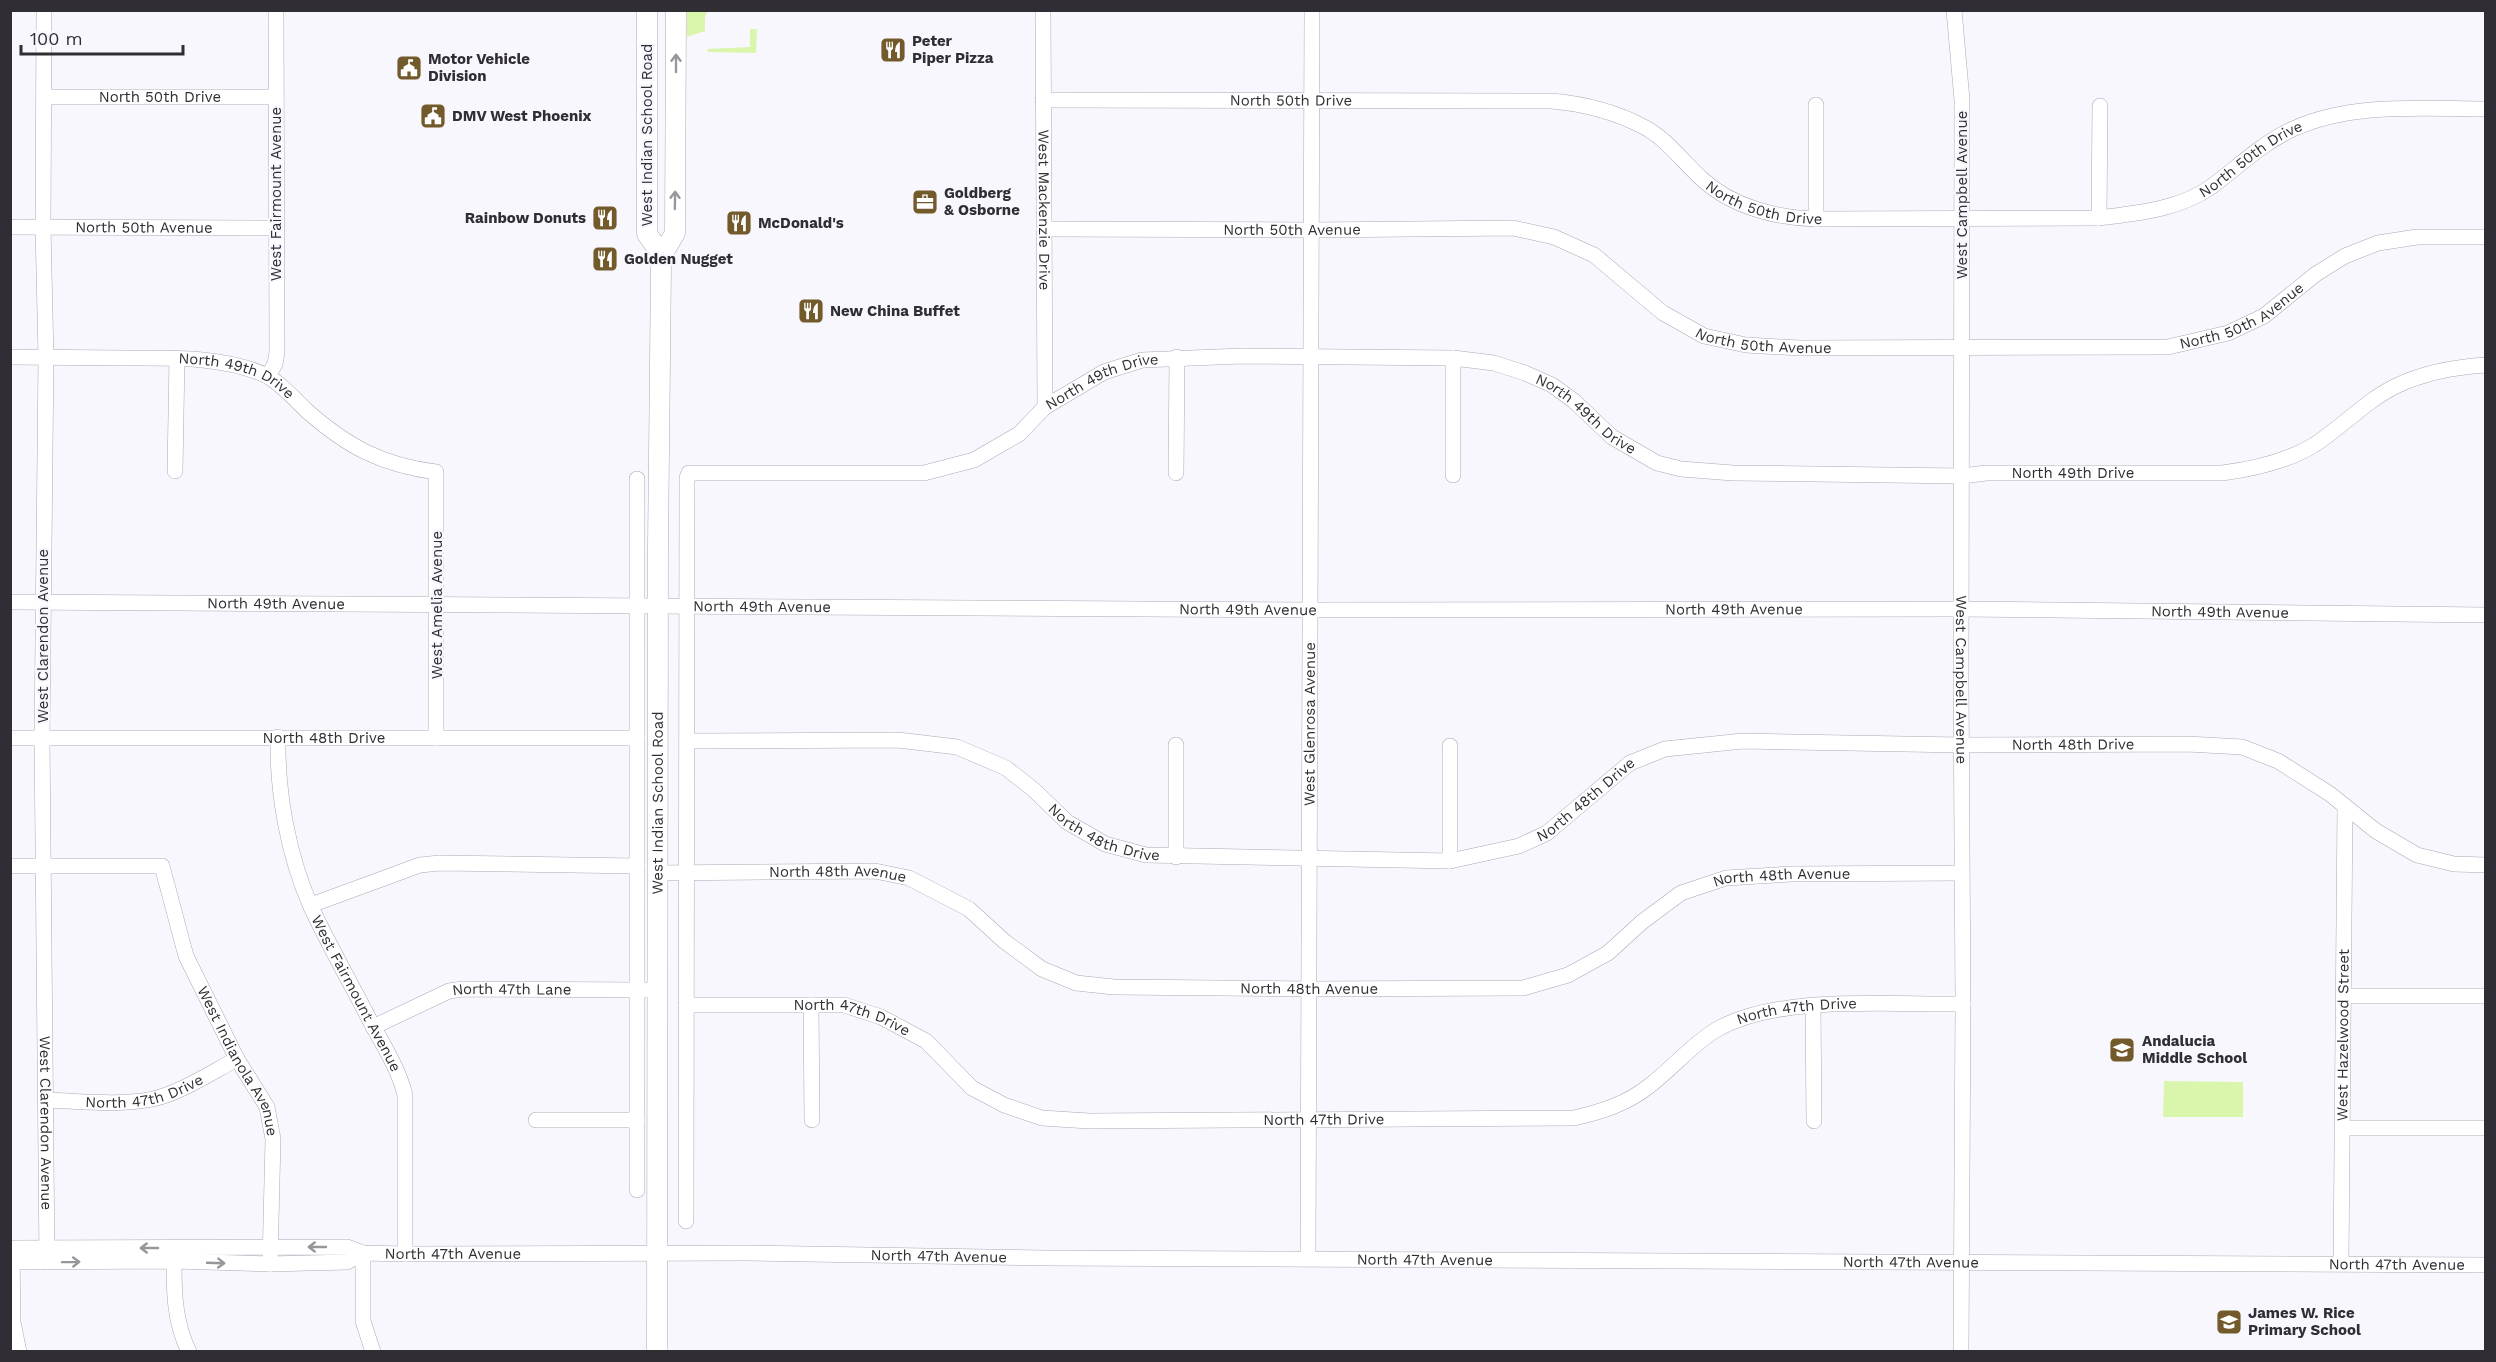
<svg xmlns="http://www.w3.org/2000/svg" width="2496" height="1362" font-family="'Work Sans',sans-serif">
	<rect width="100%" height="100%" fill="#f9f7fe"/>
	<g fill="#d9f6ac">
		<path d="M687,11H708L705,16V31L687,37Z"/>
		<path d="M750,29H757L756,53L708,52L707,49L750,47Z"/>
		<path d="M2164,1081L2243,1082V1117H2163Z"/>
	</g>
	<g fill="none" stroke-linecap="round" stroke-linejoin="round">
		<defs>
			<g id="minor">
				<path id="s1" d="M44,10L43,227L46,357L42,738L47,1262"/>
				<path id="s2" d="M1043,10L1045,407"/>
				<path id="s3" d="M1954,10L1962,100L1961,681L1963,1004L1961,1352"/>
				<path id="s4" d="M44,97H276"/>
				<path id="s5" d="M1043,100L1552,101C1584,104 1616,112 1644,127C1667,139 1683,162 1702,179C1732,207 1777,218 1816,219L2099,218C2137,213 2178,210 2211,187C2238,167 2262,143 2293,129C2352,102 2422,109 2486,109"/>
				<path d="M1816,105V219"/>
				<path d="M2099,218L2100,106"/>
				<path id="s6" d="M10,227L277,228"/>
				<path id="s7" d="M1044,229L1312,230L1513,228L1554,237L1594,255L1663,313L1704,336L1746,345L1800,348L2168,347L2228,333L2264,316L2316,274L2345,256L2378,243L2417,237H2486"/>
				<path id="s8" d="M10,357C49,357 87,358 125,358C171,358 223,356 265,375C280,382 295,400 307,411C348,447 382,465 436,472V738"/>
				<path d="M1453,358V475"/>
				<path d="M268,376L275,364L277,352L276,10"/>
				<path d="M175,471L177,358"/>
				<path d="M1176,473L1177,357"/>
				<path id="s9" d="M10,602L1310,610L1961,609L2486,615"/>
				<path id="s10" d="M278,737C277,793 288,855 311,907C327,941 346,975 364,1009C378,1038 397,1063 405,1095V1254"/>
				<path id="s11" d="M10,738H637"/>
				<path id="s12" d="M687,741L898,740L957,747L1006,768L1034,790L1067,822L1088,834L1105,844L1146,855L1450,861L1519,846L1547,833L1630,763L1665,749L1743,741L1961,745L2187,744L2242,747L2278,761L2330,794L2376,831L2417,855L2454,864L2486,865"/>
				<path d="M1176,857V745"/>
				<path d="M1450,861V746"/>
				<path id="s13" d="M10,866H162L186,956L237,1059L267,1107L273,1139L270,1264"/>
				<path id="s14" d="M658,873L875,871L909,878L969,909L1004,941L1042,969L1076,983L1114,987L1309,989L1523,988L1568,975L1608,953L1642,922L1681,893L1726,878L1791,874L1961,873"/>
				<path d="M311,905L420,865L440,863L637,866"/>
				<path d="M2344,996H2486"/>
				<path id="s15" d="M686,1005H844L881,1017L926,1041L972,1088L1004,1105L1042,1118L1089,1121L1574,1118C1600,1112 1627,1104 1649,1086C1672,1069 1691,1045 1716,1030C1777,994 1892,1005 1963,1004"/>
				<path d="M811,1005L812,1120"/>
				<path d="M1813,1006L1814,1121"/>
				<path id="s16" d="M373,1027L449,991L463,989L646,990"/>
				<path id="s17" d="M46,1100C80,1101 119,1106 153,1099C182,1092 210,1073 237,1059"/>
				<path d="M536,1120H637"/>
				<path d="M2343,1128H2486"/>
				<path d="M637,1190V479"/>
				<path id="s18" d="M686,1221L687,478L689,473H924L974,460L1019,434L1045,407L1104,372L1142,360L1242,356L1453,358L1494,363L1525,373L1552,385L1574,401L1612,437L1657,463L1681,469L1733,473L1962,476L1986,473H2222C2254,469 2286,462 2314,445C2342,427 2367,400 2396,386C2425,372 2454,367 2486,365"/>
				<path id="s19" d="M10,1248L347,1247L363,1253L405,1254L746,1253L1044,1258L2486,1265"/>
				<path d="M174,1252C174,1287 173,1319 189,1352"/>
				<path d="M12,1253L13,1322L19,1352"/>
				<path d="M363,1253V1321L373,1352"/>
				<path id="s20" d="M1308,1258L1312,10"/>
				<path d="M10,1262L174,1261L270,1264L347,1262L363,1253"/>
				<path id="s21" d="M2341,1263L2345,806"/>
			</g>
			<g id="major">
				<path d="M647,10V234L662,255"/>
				<path id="s22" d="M657,1352L658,547L661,267L662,255L675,233L676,10"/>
			</g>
		</defs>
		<use href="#minor" stroke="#aca8b7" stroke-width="16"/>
		<use href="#major" stroke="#aca8b7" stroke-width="21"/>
		<use href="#minor" stroke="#fff" stroke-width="15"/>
		<use href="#major" stroke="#fff" stroke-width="20"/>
	</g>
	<defs><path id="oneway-shaft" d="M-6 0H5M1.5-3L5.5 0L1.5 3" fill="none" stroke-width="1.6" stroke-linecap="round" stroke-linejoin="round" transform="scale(1.5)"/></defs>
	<g stroke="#98969a">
		<use href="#oneway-shaft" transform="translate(676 63) rotate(-90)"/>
		<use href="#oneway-shaft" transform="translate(675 200) rotate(-89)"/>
		<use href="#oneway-shaft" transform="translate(317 1247) rotate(180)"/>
		<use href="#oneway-shaft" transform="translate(149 1248) rotate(-180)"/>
		<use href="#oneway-shaft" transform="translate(71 1262) rotate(-1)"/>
		<use href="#oneway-shaft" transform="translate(216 1263) rotate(2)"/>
	</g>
	<defs>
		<symbol id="restaurant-square" viewBox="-11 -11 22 22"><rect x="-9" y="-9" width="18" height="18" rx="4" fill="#725a2b" stroke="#f9f7fe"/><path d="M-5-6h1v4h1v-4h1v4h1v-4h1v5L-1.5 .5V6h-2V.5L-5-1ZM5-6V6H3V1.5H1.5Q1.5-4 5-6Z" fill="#fff"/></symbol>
		<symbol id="civic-square" viewBox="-11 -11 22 22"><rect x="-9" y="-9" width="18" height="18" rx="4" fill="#725a2b" stroke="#f9f7fe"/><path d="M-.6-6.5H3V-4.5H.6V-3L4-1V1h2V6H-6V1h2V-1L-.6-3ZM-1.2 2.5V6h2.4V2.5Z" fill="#fff"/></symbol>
		<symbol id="office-square" viewBox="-11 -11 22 22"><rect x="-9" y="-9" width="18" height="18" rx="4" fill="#725a2b" stroke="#f9f7fe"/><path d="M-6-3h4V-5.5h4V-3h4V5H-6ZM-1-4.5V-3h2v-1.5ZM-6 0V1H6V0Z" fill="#fff"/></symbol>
		<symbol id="school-square" viewBox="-11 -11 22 22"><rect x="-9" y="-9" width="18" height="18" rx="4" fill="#725a2b" stroke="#f9f7fe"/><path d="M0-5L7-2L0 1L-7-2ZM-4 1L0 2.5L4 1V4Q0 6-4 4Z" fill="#fff"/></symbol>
	</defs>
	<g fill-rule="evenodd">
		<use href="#restaurant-square" x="878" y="35" width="30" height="30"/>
		<use href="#civic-square" x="394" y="53" width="30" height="30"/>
		<use href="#civic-square" x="418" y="101" width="30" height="30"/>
		<use href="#office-square" x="910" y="187" width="30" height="30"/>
		<use href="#restaurant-square" x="590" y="203" width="30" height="30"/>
		<use href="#restaurant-square" x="724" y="208" width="30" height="30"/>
		<use href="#restaurant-square" x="590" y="244" width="30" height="30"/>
		<use href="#restaurant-square" x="796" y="296" width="30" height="30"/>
		<use href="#school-square" x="2107" y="1035" width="30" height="30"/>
		<use href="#school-square" x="2214" y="1307" width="30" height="30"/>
	</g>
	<g text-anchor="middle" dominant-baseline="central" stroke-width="4.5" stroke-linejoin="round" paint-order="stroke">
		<g font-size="15" font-weight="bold" fill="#302e34" stroke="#f9f7fe" text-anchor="start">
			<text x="912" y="41">Peter<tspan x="912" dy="17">Piper Pizza</tspan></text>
			<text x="428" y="59">Motor Vehicle<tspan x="428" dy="17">Division</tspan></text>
			<text x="452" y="116">DMV West Phoenix</text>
			<text x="944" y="193">Goldberg<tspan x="944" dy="17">&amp; Osborne</tspan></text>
			<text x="586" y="218" text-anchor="end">Rainbow Donuts</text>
			<text x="758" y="223">McDonald's</text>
			<text x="624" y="259">Golden Nugget</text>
			<text x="830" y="311">New China Buffet</text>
			<text x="2142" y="1041">Andalucia<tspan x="2142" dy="17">Middle School</tspan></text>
			<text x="2248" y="1313">James W. Rice<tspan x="2248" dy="17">Primary School</tspan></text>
		</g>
		<g font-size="15" fill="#302e34" stroke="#f9f7fe">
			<text stroke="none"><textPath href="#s4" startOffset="116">North 50th Drive</textPath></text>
			<text stroke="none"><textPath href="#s5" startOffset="248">North 50th Drive</textPath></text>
			<text transform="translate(647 135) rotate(-90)">West Indian School Road</text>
			<text stroke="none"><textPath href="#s5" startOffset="1256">North 50th Drive</textPath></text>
			<text transform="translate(276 194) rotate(-90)">West Fairmount Avenue</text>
			<text transform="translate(1962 195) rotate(-90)">West Campbell Avenue</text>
			<text stroke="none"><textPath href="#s5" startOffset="752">North 50th Drive</textPath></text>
			<text stroke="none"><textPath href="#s2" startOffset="200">West Mackenzie Drive</textPath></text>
			<text stroke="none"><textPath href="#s6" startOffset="134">North 50th Avenue</textPath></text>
			<text stroke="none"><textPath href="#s7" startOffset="248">North 50th Avenue</textPath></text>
			<text stroke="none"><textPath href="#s7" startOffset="1238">North 50th Avenue</textPath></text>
			<text stroke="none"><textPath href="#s7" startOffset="752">North 50th Avenue</textPath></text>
			<text stroke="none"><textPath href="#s8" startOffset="230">North 49th Drive</textPath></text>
			<text stroke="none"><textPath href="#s18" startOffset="1188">North 49th Drive</textPath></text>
			<text stroke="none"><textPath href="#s18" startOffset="1692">North 49th Drive</textPath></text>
			<text stroke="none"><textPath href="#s18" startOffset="2196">North 49th Drive</textPath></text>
			<text stroke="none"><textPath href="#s9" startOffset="266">North 49th Avenue</textPath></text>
			<text transform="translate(437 605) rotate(-90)">West Amelia Avenue</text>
			<text stroke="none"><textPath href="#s9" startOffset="752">North 49th Avenue</textPath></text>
			<text stroke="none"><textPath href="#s9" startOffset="1238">North 49th Avenue</textPath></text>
			<text stroke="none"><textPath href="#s9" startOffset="1724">North 49th Avenue</textPath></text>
			<text stroke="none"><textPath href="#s9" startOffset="2210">North 49th Avenue</textPath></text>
			<text transform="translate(43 636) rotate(-90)">West Clarendon Avenue</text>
			<text stroke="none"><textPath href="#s3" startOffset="670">West Campbell Avenue</textPath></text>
			<text stroke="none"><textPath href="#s20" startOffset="534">West Glenrosa Avenue</textPath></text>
			<text stroke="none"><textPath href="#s11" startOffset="314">North 48th Drive</textPath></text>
			<text stroke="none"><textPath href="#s12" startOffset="1452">North 48th Drive</textPath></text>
			<text stroke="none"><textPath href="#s12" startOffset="948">North 48th Drive</textPath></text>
			<text stroke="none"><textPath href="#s22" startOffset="549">West Indian School Road</textPath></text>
			<text stroke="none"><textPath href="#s12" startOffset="444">North 48th Drive</textPath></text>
			<text stroke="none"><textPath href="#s14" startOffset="180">North 48th Avenue</textPath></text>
			<text stroke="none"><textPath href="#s14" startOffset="1188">North 48th Avenue</textPath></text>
			<text stroke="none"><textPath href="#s14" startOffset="684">North 48th Avenue</textPath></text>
			<text stroke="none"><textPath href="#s16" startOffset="147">North 47th Lane</textPath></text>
			<text stroke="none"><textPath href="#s10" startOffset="272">West Fairmount Avenue</textPath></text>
			<text stroke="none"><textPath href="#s15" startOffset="1176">North 47th Drive</textPath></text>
			<text stroke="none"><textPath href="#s15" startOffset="168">North 47th Drive</textPath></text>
			<text stroke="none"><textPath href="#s21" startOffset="228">West Hazelwood Street</textPath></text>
			<text stroke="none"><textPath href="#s13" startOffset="363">West Indianola Avenue</textPath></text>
			<text stroke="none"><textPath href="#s17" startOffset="100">North 47th Drive</textPath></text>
			<text stroke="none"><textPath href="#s15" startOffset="672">North 47th Drive</textPath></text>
			<text stroke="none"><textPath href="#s1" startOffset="1113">West Clarendon Avenue</textPath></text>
			<text stroke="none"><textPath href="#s19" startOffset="444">North 47th Avenue</textPath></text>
			<text stroke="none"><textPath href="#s19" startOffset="930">North 47th Avenue</textPath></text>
			<text stroke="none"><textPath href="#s19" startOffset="1416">North 47th Avenue</textPath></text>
			<text stroke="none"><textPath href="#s19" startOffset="1902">North 47th Avenue</textPath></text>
			<text stroke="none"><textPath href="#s19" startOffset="2388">North 47th Avenue</textPath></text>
		</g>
	</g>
	<rect width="2496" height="1362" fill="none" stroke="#302e34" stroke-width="24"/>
	<path d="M21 45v9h162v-9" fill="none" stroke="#302e34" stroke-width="3"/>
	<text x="30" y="45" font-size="18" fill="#302e34" stroke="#f9f7fe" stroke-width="4.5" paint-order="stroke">100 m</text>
</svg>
